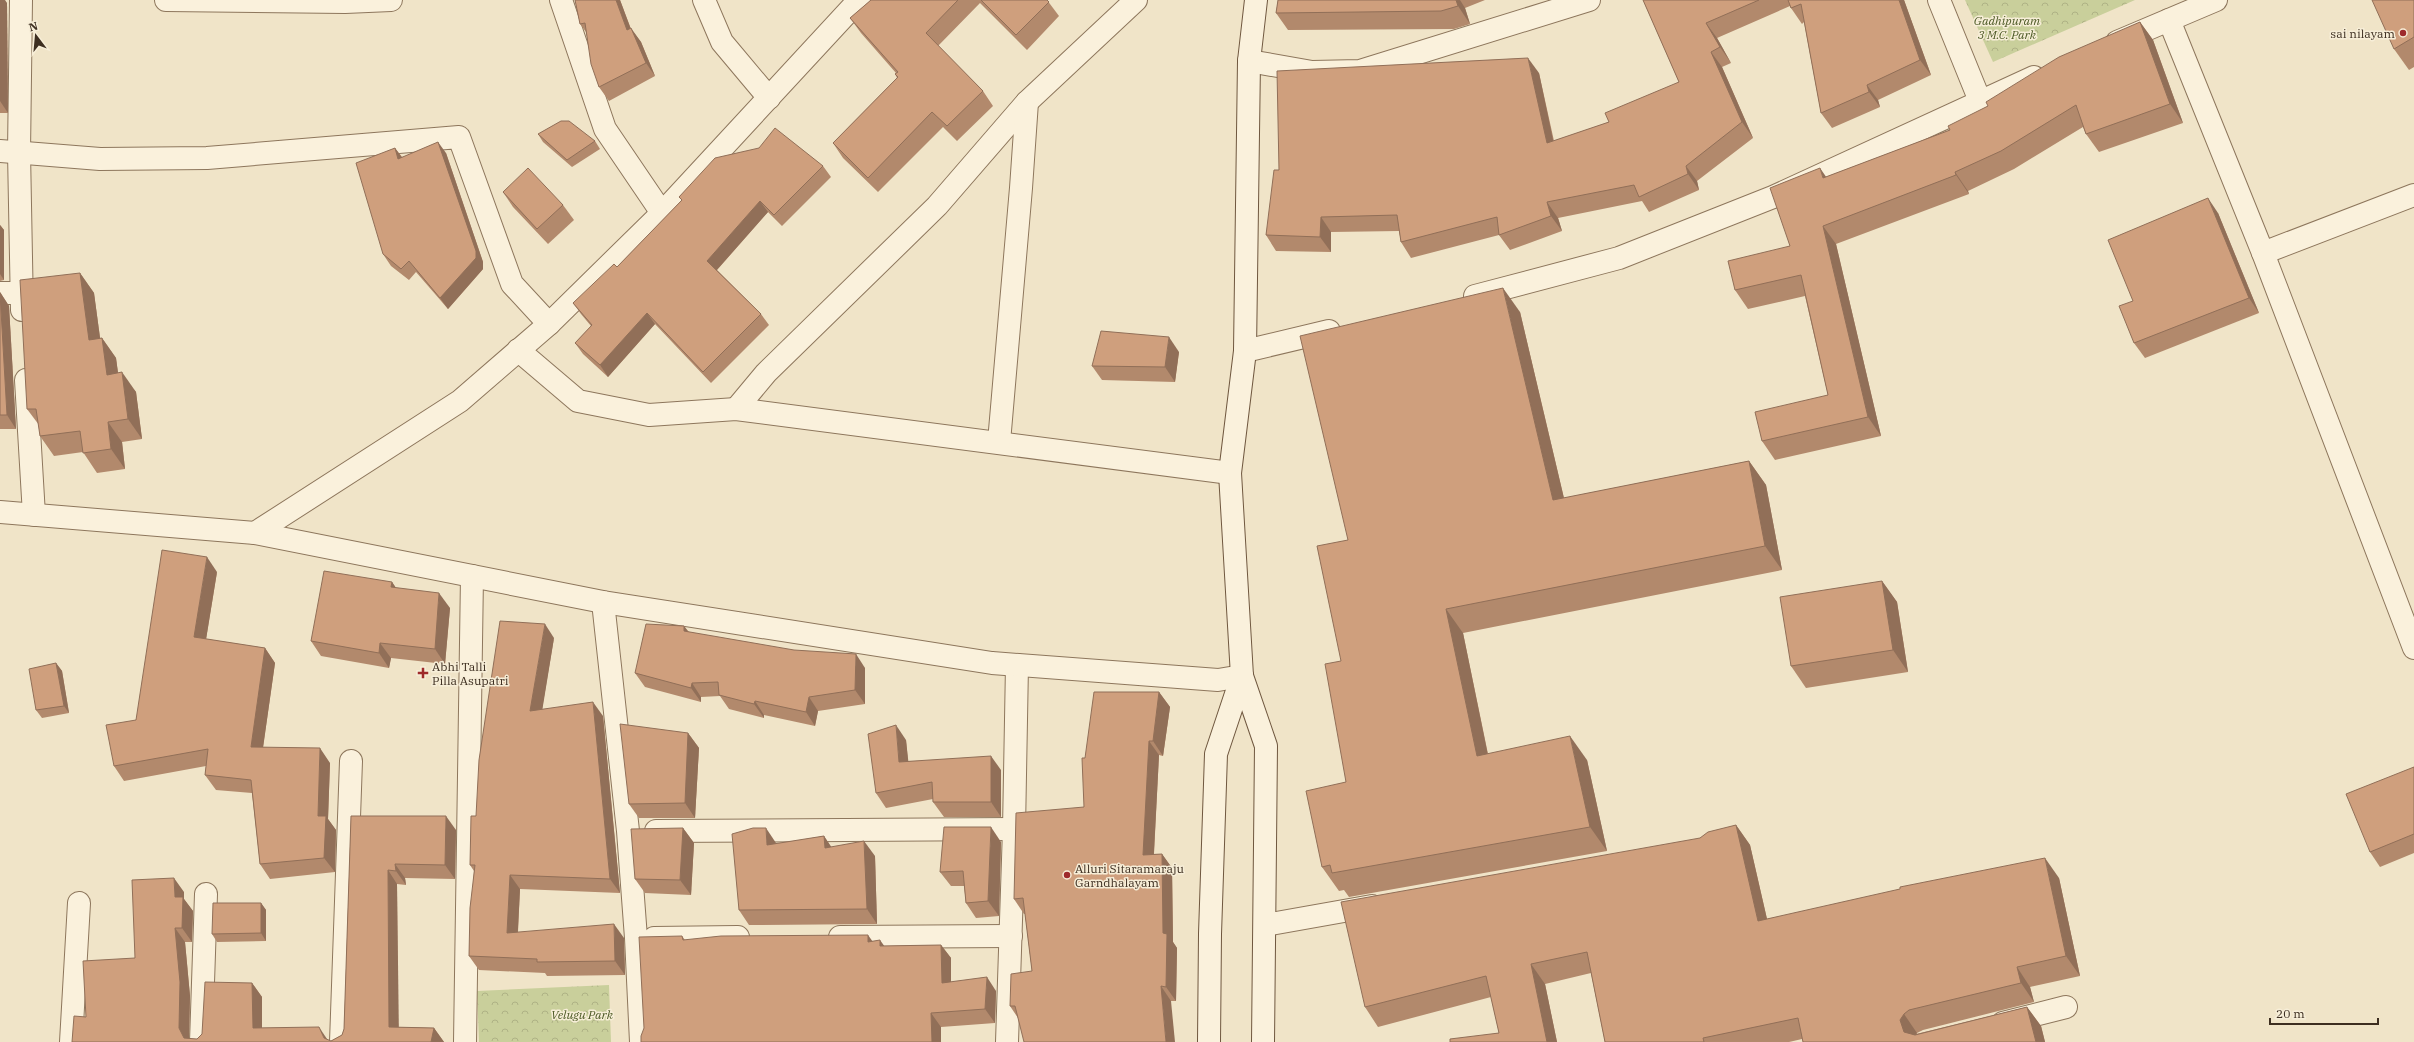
<svg xmlns="http://www.w3.org/2000/svg" width="2414" height="1042" font-family="'IBM Plex Serif',serif">
	<defs>
		<pattern id="park-crowns" width="20" height="18" patternUnits="userSpaceOnUse"><rect width="20" height="18" fill="#c9cf9b"/><path d="M2 6a3 3 0 1 1 6 0M12 15a3 3 0 1 1 6 0" fill="none" stroke="#aeb285"/></pattern>
	</defs>
	<rect width="100%" height="100%" fill="#f0e4c8"/>
	<g fill="url(#park-crowns)">
		<path d="M1965,0H2135L1993,62Z"/>
		<path d="M609,985L611,1042H479L477,991Z"/>
	</g>
	<g fill="none" stroke-linecap="round" stroke-linejoin="round">
		<defs>
			<g id="minor">
				<path d="M21,0L19,152L22,310"/>
				<path d="M166,0L345,2L391,0"/>
				<path d="M561,0L605,129L662,213"/>
				<path d="M704,0L722,42L769,98"/>
				<path d="M1939,0L1980,101"/>
				<path d="M2169,20L2263,253L2414,648"/>
				<path d="M2117,42L2216,0"/>
				<path d="M1249,61L1312,72L1360,71L1589,0"/>
				<path d="M0,151L100,159L207,158L459,137L512,284L549,324"/>
				<path d="M2263,253L2414,195"/>
				<path d="M0,293H21"/>
				<path d="M1475,296L1619,258L1773,197L2034,77"/>
				<path d="M518,350L578,401L649,415L736,409L1230,473"/>
				<path d="M1245,351L1329,331"/>
				<path d="M26,380L34,515"/>
				<path d="M736,409L766,373L937,206L1027,102L1136,0"/>
				<path d="M999,442L1021,188L1027,102"/>
				<path d="M255,533L460,401L549,324L662,213L859,0"/>
				<path d="M603,602L628,831L636,938L641,1042"/>
				<path d="M656,831L1014,829"/>
				<path d="M1265,925L1372,906"/>
				<path d="M840,937L1011,936"/>
				<path d="M654,938L738,937"/>
				<path d="M2003,1023L2066,1007"/>
				<path d="M71,1042L79,903"/>
				<path d="M201,1042L206,894"/>
				<path d="M341,1042L351,761"/>
				<path d="M465,1042L472,576"/>
				<path d="M1007,1042L1014,829L1017,665"/>
			</g>
			<path id="tertiary" d="M0,512L255,533L603,602L992,663L1218,680L1242,676"/>
			<g id="secondary">
				<path d="M1256,0L1249,61L1245,351L1230,473L1242,676L1266,746L1263,1042"/>
				<path d="M1209,1042L1210,934L1216,754L1242,676"/>
			</g>
		</defs>
		<use href="#minor" stroke="#8d765c" stroke-width="24"/>
		<use href="#tertiary" stroke="#8d765c" stroke-width="24"/>
		<use href="#secondary" stroke="#6f573f" stroke-width="24"/>
		<use href="#minor" stroke="#faf1dc" stroke-width="22"/>
		<use href="#tertiary" stroke="#faf1dc" stroke-width="22"/>
		<use href="#secondary" stroke="#faf1dc" stroke-width="22"/>
	</g>
	<g fill="#b2896c">
		<path d="M0,0L7,3L8,113H0Z"/>
		<path d="M575,0H620L631,29L641,42L655,76L609,101L599,87L586,32L580,24Z"/>
		<path d="M871,0H1047L1059,16L1027,50L980,3L938,46L983,91L993,106L957,141L943,127L878,192L843,158L833,143L897,78L895,74L896,73L861,33L850,18Z"/>
		<path d="M1278,0H1485L1465,8L1470,24L1454,29L1288,30L1276,13Z"/>
		<path d="M1643,0H1904L1931,75L1878,100L1880,107L1832,128L1821,113L1804,22L1802,24L1791,8L1790,6L1717,38L1731,63L1722,67L1753,138L1697,181L1699,190L1649,212L1642,201L1558,218L1562,231L1510,250L1499,235L1411,258L1401,242L1399,231L1331,232V252L1276,251L1266,235L1279,170L1539,73L1554,141L1609,122L1679,82Z"/>
		<path d="M2414,0V67L2409,70L2394,49Z"/>
		<path d="M2140,22L2153,40L2183,123L2099,152L2086,134L2083,127L2014,169L1968,191L1969,194L1836,244L1881,436L1775,460L1762,441L1828,395L1805,296L1748,309L1735,290L1790,246L1826,177L1950,130L1988,106Z"/>
		<path d="M538,134L595,141L600,149L572,167L543,142Z"/>
		<path d="M395,148L402,157L446,153L483,262V269L448,309L416,272L409,280L391,266L383,254Z"/>
		<path d="M759,148L823,166L831,177L782,226L768,212L717,270L761,314L769,325L711,383L655,324L608,377L583,354L575,343L591,326L581,314L573,303L617,267L682,200L679,197Z"/>
		<path d="M503,192L563,205L574,220L548,244L513,207Z"/>
		<path d="M2218,213L2259,313L2145,358L2134,343L2133,301Z"/>
		<path d="M0,225L4,230V280L0,281Z"/>
		<path d="M80,273L94,293L100,338H102L116,358L118,373L136,392L142,439L122,442L125,469L97,473L83,452L54,456L40,436L39,425L27,409Z"/>
		<path d="M0,292L9,306L16,429H0Z"/>
		<path d="M1520,312L1564,498L1749,461L1766,485L1782,570L1463,633L1488,754L1587,760L1607,851L1349,897L1344,890L1339,891L1322,867L1346,782L1341,661L1348,540Z"/>
		<path d="M1179,352L1175,382L1102,380L1092,366Z"/>
		<path d="M217,572L206,639L265,648L275,663L263,747L330,763L328,819L336,830L335,872L270,879L260,864L252,793L216,790L205,775L206,766L124,781L114,766L136,720Z"/>
		<path d="M1882,581L1897,602L1908,672L1806,688L1791,666Z"/>
		<path d="M392,582L396,588L450,608L445,664L391,658L389,668L321,656L311,641Z"/>
		<path d="M684,626L689,632L865,668V704L818,711L815,726L764,715V718L729,709L720,696L701,697V702L645,687L635,673Z"/>
		<path d="M554,638L542,709L603,716L620,893L520,889L518,932L624,938L625,975L547,976L545,973L479,970L469,956L474,871L470,865L476,816Z"/>
		<path d="M56,663L62,671L69,713L42,718L36,710Z"/>
		<path d="M1159,692L1170,707L1163,756L1159,755L1154,854H1162L1172,868L1173,942L1177,948L1176,1001H1171L1018,1018L1010,1006L1032,971L1025,914H1024L1014,899L1084,807Z"/>
		<path d="M688,733L699,748L695,818H639L629,804Z"/>
		<path d="M906,740L908,761L1001,770V817H944L933,802V799L886,808L876,793Z"/>
		<path d="M2414,767V853L2380,867L2370,852Z"/>
		<path d="M351,816L456,830L455,879L405,878L406,885L397,884L398,1027L434,1028L444,1042H72L86,1017L135,958L184,892V899L193,911L192,942H185L190,996L189,1039H197L252,983L262,997V1028L331,1041L342,1035L344,1029Z"/>
		<path d="M1736,825L1750,845L1767,919L2059,878L2080,976L2030,987L2034,1002L1923,1030L1917,1033L1916,1034L2027,1007L2041,1026L2045,1042H1803L1802,1039L1789,1042H1605L1591,973L1545,984L1557,1042H1450L1499,1033L1491,997L1378,1027L1365,1007L1700,838Z"/>
		<path d="M683,828L694,843L691,895L645,893L635,879Z"/>
		<path d="M824,836L831,847L875,856L877,924L749,925L739,910L776,843V844Z"/>
		<path d="M1001,842L999,916L976,918L966,903L964,886H951L940,872Z"/>
		<path d="M261,903L266,910V941L217,942L212,934Z"/>
		<path d="M682,936L685,940L872,941L884,946L941,945L951,958V982L996,991L995,1023L941,1027V1042H641Z"/>
	</g>
	<g fill="#916f58">
		<path d="M0,0H5L7,3L8,113L0,101Z"/>
		<path d="M616,0H620L636,43L627,30Z"/>
		<path d="M1456,0H1460L1465,8L1470,24L1458,6Z"/>
		<path d="M1899,0H1904L1931,75L1920,60Z"/>
		<path d="M2140,22L2153,40L2183,123L2170,104Z"/>
		<path d="M1706,23L1717,38L1731,63L1720,47Z"/>
		<path d="M631,28L641,42L655,76L646,63Z"/>
		<path d="M1711,52L1722,67L1753,138L1742,122Z"/>
		<path d="M1528,58L1539,73L1557,159L1547,143Z"/>
		<path d="M1867,85L1878,100L1880,107L1869,92Z"/>
		<path d="M438,142L446,153L483,262V269L448,309L440,298Z"/>
		<path d="M395,148L403,159H398Z"/>
		<path d="M1686,166L1697,181L1699,190L1688,174Z"/>
		<path d="M1820,168L1833,187L1823,178Z"/>
		<path d="M1955,172L1968,191L1969,194L1956,175Z"/>
		<path d="M2208,198L2218,213L2259,313L2249,298Z"/>
		<path d="M760,201L768,212L715,272L707,261Z"/>
		<path d="M1547,202L1558,218L1562,231L1551,216Z"/>
		<path d="M1321,217L1331,232V252L1320,237Z"/>
		<path d="M0,225L4,230V280L0,274Z"/>
		<path d="M1823,226L1836,244L1881,436L1868,417Z"/>
		<path d="M80,273L94,293L103,360L89,340Z"/>
		<path d="M1503,288L1520,312L1570,524L1553,500Z"/>
		<path d="M0,292L9,306L16,429L7,415Z"/>
		<path d="M647,313L655,324L608,377L600,365Z"/>
		<path d="M1169,337L1179,352L1175,382L1165,367Z"/>
		<path d="M102,338L116,358L121,395L107,375Z"/>
		<path d="M122,372L136,392L142,439L128,419Z"/>
		<path d="M108,422L122,442L125,469L111,449Z"/>
		<path d="M1749,461L1766,485L1782,570L1765,546Z"/>
		<path d="M207,557L217,572L204,652L194,637Z"/>
		<path d="M1882,581L1897,602L1908,672L1893,650Z"/>
		<path d="M392,582L402,597L391,587Z"/>
		<path d="M439,593L450,608L445,664L435,649Z"/>
		<path d="M1446,609L1463,633L1493,780L1477,756Z"/>
		<path d="M545,624L554,638L540,724L530,711Z"/>
		<path d="M684,626L694,640L684,631Z"/>
		<path d="M380,643L391,658L389,668L379,653Z"/>
		<path d="M265,648L275,663L261,762L251,747Z"/>
		<path d="M856,654L865,668V704L855,690Z"/>
		<path d="M56,663L62,671L69,713L64,706Z"/>
		<path d="M692,683L701,697V702L691,688Z"/>
		<path d="M1159,692L1170,707L1163,756L1153,741Z"/>
		<path d="M809,697L818,711L815,726L806,712Z"/>
		<path d="M755,701L764,715V718L754,704Z"/>
		<path d="M593,702L603,716L620,893L610,879Z"/>
		<path d="M896,725L906,740L910,777L899,762Z"/>
		<path d="M688,733L699,748L695,818L685,803Z"/>
		<path d="M1570,736L1587,760L1607,851L1590,827Z"/>
		<path d="M1149,741L1159,755L1153,870L1143,855Z"/>
		<path d="M320,748L330,763L328,819L336,830L335,872L324,858L318,816Z"/>
		<path d="M991,756L1001,770V817L991,802Z"/>
		<path d="M446,816L456,830L455,879L445,865Z"/>
		<path d="M1736,825L1750,845L1772,941L1758,921Z"/>
		<path d="M991,827L1001,842L999,916L988,901Z"/>
		<path d="M683,828L694,843L691,895L680,880Z"/>
		<path d="M766,828L776,843L778,860L767,845Z"/>
		<path d="M824,836L834,851L825,848Z"/>
		<path d="M864,841L875,856L877,924L867,909Z"/>
		<path d="M1162,854L1172,868L1173,942L1177,948L1176,1001L1166,987L1163,933Z"/>
		<path d="M2045,858L2059,878L2080,976L2066,956Z"/>
		<path d="M395,864L405,878L406,885L396,871Z"/>
		<path d="M388,870L397,884L399,1040L389,1027Z"/>
		<path d="M510,875L520,889L517,947L507,933Z"/>
		<path d="M174,878L184,892V899L193,911L192,942L182,928L175,897Z"/>
		<path d="M261,903L266,910V941L261,933Z"/>
		<path d="M614,924L624,938L625,975L615,961Z"/>
		<path d="M175,928L185,942L190,996L189,1042L184,1038L179,1028Z"/>
		<path d="M868,935L878,949L868,942Z"/>
		<path d="M880,940L890,954L880,946Z"/>
		<path d="M941,945L951,958V997L942,983Z"/>
		<path d="M1531,964L1545,984L1557,1042H1547Z"/>
		<path d="M2017,967L2030,987L2034,1002L2021,983Z"/>
		<path d="M987,977L996,991L995,1023L985,1009Z"/>
		<path d="M252,983L262,997V1042L253,1028Z"/>
		<path d="M1161,986L1171,1001L1175,1042H1166Z"/>
		<path d="M2027,1007L2041,1026L2045,1042H2036Z"/>
		<path d="M931,1013L941,1027V1042H932Z"/>
		<path d="M1904,1014L1917,1033L1914,1039L1904,1032L1900,1020Z"/>
		<path d="M319,1027L329,1042L324,1038Z"/>
		<path d="M434,1028L444,1042H431Z"/>
	</g>
	<g fill="#cf9f7d" stroke="#916f58">
		<path d="M575,0H616L627,30L631,28L646,63L599,87L591,64L585,23L580,24Z"/>
		<path d="M871,0H958L926,33L983,91L947,126L932,112L868,178L833,143L898,77L895,74L898,72L850,18Z"/>
		<path d="M981,0H1047L1049,2L1016,35Z"/>
		<path d="M1278,0H1456L1458,6L1441,11L1276,13Z"/>
		<path d="M1643,0H1759L1706,23L1720,47L1711,52L1742,122L1686,166L1688,174L1639,197L1634,185L1547,202L1551,216L1499,235L1497,217L1401,242L1397,215L1321,217L1320,237L1266,235L1274,170H1279L1277,71L1528,58L1547,143L1609,122L1605,113L1679,82Z"/>
		<path d="M1788,0H1899L1920,60L1867,85L1869,92L1821,113L1801,4L1791,8Z"/>
		<path d="M2372,0H2414V37L2394,49Z"/>
		<path d="M2140,22L2170,104L2086,134L2076,105L2001,151L1955,172L1956,175L1823,226L1868,417L1762,441L1755,412L1828,395L1801,275L1735,290L1728,261L1790,246L1770,188L1820,168L1823,178L1950,130L1948,126L1988,106L1986,102L2059,57Z"/>
		<path d="M561,121H569L595,141L567,160L538,134Z"/>
		<path d="M775,128L823,166L774,215L760,201L707,261L761,314L703,372L647,313L600,365L575,343L592,325L573,303L614,264L617,267L682,200L679,197L715,158L759,148Z"/>
		<path d="M438,142L476,251V258L440,298L409,261L401,269L383,254L356,163L395,148L398,159Z"/>
		<path d="M528,168L563,205L537,229L503,192Z"/>
		<path d="M2208,198L2249,298L2134,343L2119,306L2133,301L2108,240Z"/>
		<path d="M80,273L89,340L102,338L107,375L122,372L128,419L108,422L111,449L83,453L80,431L40,436L36,409H27L20,280Z"/>
		<path d="M1503,288L1553,500L1749,461L1765,546L1446,609L1477,756L1570,736L1590,827L1332,873L1330,865L1322,867L1306,791L1346,782L1325,664L1341,661L1317,546L1348,540L1300,336Z"/>
		<path d="M0,293L7,415H0Z"/>
		<path d="M1101,331L1169,337L1165,367L1092,366Z"/>
		<path d="M162,550L207,557L194,637L265,648L251,747L320,748L318,816H326L324,858L260,864L251,780L205,775L208,749L114,766L106,725L136,720Z"/>
		<path d="M324,571L392,582L391,587L439,593L435,649L380,643L379,653L311,641Z"/>
		<path d="M1882,581L1893,650L1791,666L1780,597Z"/>
		<path d="M500,621L545,624L530,711L593,702L610,879L510,875L507,933L614,924L615,961L537,962V959L469,956L470,908L475,865H470L471,816H476L479,760Z"/>
		<path d="M646,624L684,626V631L794,650L856,654L855,690L809,697L806,712L755,701L754,704L719,695L718,682L692,683L691,688L635,673Z"/>
		<path d="M56,663L64,706L36,710L29,669Z"/>
		<path d="M1094,692H1159L1153,741H1149L1143,855L1162,854L1163,933L1167,934L1166,987L1161,986L1166,1042H1024L1015,1006H1010L1011,974L1032,971L1023,898L1014,899L1016,813L1084,807L1082,758H1085Z"/>
		<path d="M620,724L688,733L685,803L629,804Z"/>
		<path d="M896,725L899,762L991,756V802H933L932,782L876,793L868,734Z"/>
		<path d="M2414,767V834L2370,852L2346,794Z"/>
		<path d="M351,816H446L445,865L395,864L396,871L388,870L389,1027L434,1028L431,1042H72L74,1016L86,1017L83,961L135,958L132,880L174,878L175,897H183L182,928H175L180,982L179,1028L184,1038L197,1039L202,1034L205,982L252,983L253,1028L319,1027L324,1038L331,1041L342,1035L344,1029Z"/>
		<path d="M1736,825L1758,921L1900,889V887L2045,858L2066,956L2017,967L2021,983L1909,1010L1904,1014L1900,1020L1904,1032L1915,1035L2027,1007L2036,1042H1803L1798,1018L1703,1038L1704,1042H1605L1587,952L1531,964L1547,1042H1450V1039L1499,1033L1486,976L1365,1007L1341,902L1700,838L1708,832Z"/>
		<path d="M944,827H991L988,901L966,903L963,871L940,872Z"/>
		<path d="M683,828L680,880L635,879L631,829Z"/>
		<path d="M753,828H766L767,845L824,836L825,848L864,841L867,909L739,910L732,834Z"/>
		<path d="M213,903H261V933L212,934Z"/>
		<path d="M868,935V942L880,940V946L941,945L942,983L987,977L985,1009L931,1013L932,1042H641V1036L644,1028L639,937L682,936L683,940L721,936Z"/>
	</g>
	<g fill="#9e2a2b" stroke="#f7eed8" stroke-width="1.5">
		<circle cx="2403" cy="33" r="4"/>
		<path d="M421 667h4v4h4v4h-4v4h-4v-4h-4v-4h4z"/>
		<circle cx="1067" cy="875" r="4"/>
	</g>
	<g text-anchor="middle" dominant-baseline="central" stroke-width="3" stroke-linejoin="round" paint-order="stroke">
		<g font-size="12" font-style="italic" fill="#4d5a26" stroke="#f7eed8">
			<text x="2007" y="20">Gadhipuram<tspan x="2007" dy="14">3 M.C. Park</tspan></text>
			<text x="582" y="1014">Velugu Park</text>
		</g>
		<g font-size="12" fill="#3d2e20" stroke="#f7eed8" text-anchor="start">
			<text x="2395" y="33" text-anchor="end">sai nilayam</text>
			<text x="432" y="666">Abhi Talli<tspan x="432" dy="14">Pilla Asupatri</tspan></text>
			<text x="1075" y="868">Alluri Sitaramaraju<tspan x="1075" dy="14">Garndhalayam</tspan></text>
		</g>
	</g>
	<g transform="translate(36 36) rotate(344)" stroke="#f7eed8" stroke-width="3" paint-order="stroke">
	<path d="M0-3L7 15L0 10L-7 15Z" fill="#3d2e20"/>
	<text y="-6" font-size="11" font-weight="bold" text-anchor="middle" fill="#3d2e20">N</text>
	</g>
	<path d="M2270 1018v6h108v-6" fill="none" stroke="#3d2e20" stroke-width="2"/>
	<text x="2276" y="1018" font-size="12" fill="#3d2e20" stroke="#f7eed8" stroke-width="3" paint-order="stroke">20 m</text>
</svg>
